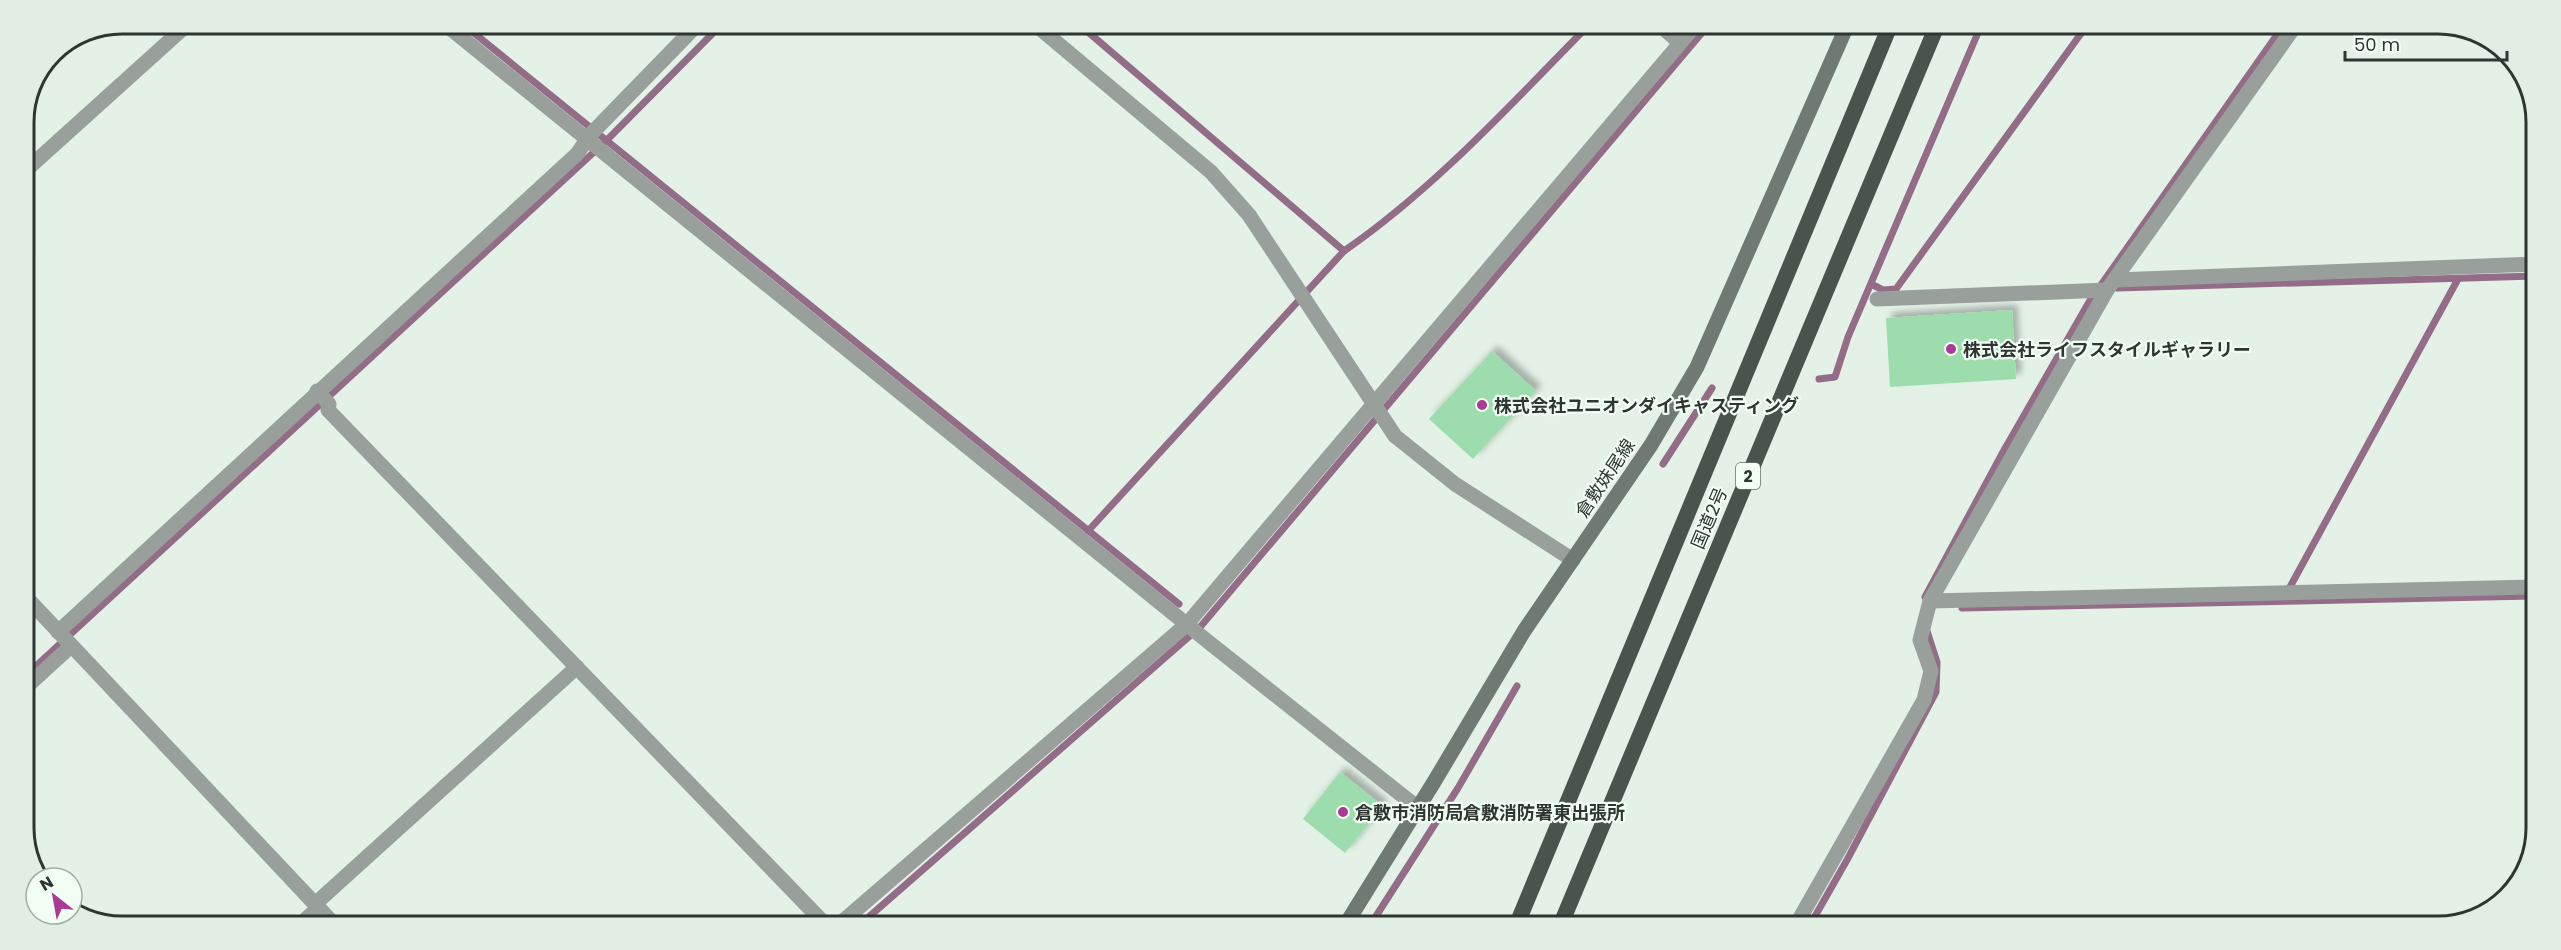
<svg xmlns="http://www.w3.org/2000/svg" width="2561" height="950" font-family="Poppins,'Noto Sans JP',sans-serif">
	<defs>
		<filter id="shadow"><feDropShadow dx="5.5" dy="-5.5" stdDeviation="3" flood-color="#0004"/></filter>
	</defs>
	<rect width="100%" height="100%" fill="#e3f1e6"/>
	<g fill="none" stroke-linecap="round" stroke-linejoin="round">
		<g stroke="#936c88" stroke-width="7">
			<path d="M464,25L1179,604"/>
			<path d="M1081,26L1344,251"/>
			<path d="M1871,284L1883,290L1896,289L2085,28"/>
			<path d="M2117,288L2536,276"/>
			<path d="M1819,379L1835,377L1848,337L1980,28"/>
			<path d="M1663,464L1712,388"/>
			<path d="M1088,531L1344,251C1434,189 1510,105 1587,27"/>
			<path d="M2290,592V587L2458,279"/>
			<path d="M1925,597L2003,452L2089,302L2281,29"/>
			<path d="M1962,608L2533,596"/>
			<path d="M24,677L606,141L721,25"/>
			<path d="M863,922L1201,626L1706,28"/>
			<path d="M1371,924L1458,788L1517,686"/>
			<path d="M1810,925L1847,860L1936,692L1937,662L1927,631"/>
		</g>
	</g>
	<g fill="#9dddad" filter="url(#shadow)">
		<path d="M2012,310L2016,379L1890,387L1886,318Z"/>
		<path d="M1492,351L1536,391L1473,459L1429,419Z"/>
		<path d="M1340,772L1383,806L1345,853L1303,819Z"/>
	</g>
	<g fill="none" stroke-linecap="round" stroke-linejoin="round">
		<g stroke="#999f9a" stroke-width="15">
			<path d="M446,25L1211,644L1418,808"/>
			<path d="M1663,28L1680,43"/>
			<path d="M24,172L188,24"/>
			<path d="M2116,280L2536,264"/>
			<path d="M1877,299L2107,290"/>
			<path d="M317,391L329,404L328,410L823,922"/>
			<path d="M24,595L331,921"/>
			<path d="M1930,601L2534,587"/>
			<path d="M58,632L577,154L591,134L697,25"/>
			<path d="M24,689L71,646"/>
			<path d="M315,904L577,667"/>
			<path d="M304,921L318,908"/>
			<path d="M842,922L1187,624L1693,28"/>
			<path d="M1796,925L1924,700L1931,671L1920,640L1930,601L2107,290L2293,29"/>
		</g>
		<path stroke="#999f9a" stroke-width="15" d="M1037,26L1211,172L1249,215L1395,436L1455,484L1573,560"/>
		<path stroke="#717973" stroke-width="15" d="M1346,924L1434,782L1524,631L1651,445L1697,367L1846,28"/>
		<g stroke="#49544c" stroke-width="16">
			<path d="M1517,924L1889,28"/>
			<path d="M1561,924L1936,28"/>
		</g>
	</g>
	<g fill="#ab3995" stroke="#f0fef3" stroke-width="2">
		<circle cx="1951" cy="349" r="6"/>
		<circle cx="1482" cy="405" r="6"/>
		<circle cx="1343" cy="812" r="6"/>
	</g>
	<g text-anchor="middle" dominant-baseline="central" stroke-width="4.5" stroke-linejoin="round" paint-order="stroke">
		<rect fill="#f0fef3" stroke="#69716b" stroke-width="1.5" x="1736" y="463" width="24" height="26" rx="4.5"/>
		<g font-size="16" font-weight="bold" fill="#2f3531">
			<text x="1748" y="476">2</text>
		</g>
		<g font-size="18" font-weight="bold" fill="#2f3531" stroke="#f0fef3" text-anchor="start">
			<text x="1963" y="349">株式会社ライフスタイルギャラリー</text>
			<text x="1494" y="405">株式会社ユニオンダイキャスティング</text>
			<text x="1355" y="812">倉敷市消防局倉敷消防署東出張所</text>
		</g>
		<g font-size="18" fill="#2f3531" stroke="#f0fef3">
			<text transform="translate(1605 478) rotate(-56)">倉敷妹尾線</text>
			<text transform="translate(1709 518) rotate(-67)">国道2号</text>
		</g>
	</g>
	<path d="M0 0H2561V950H0ZM122 34H2438A88 88 0 0 1 2526 122V828A88 88 0 0 1 2438 916H122A88 88 0 0 1 34 828V122A88 88 0 0 1 122 34Z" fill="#e1eee3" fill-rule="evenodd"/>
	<path fill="none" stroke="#2f3531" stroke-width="3" d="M122 34H2438A88 88 0 0 1 2526 122V828A88 88 0 0 1 2438 916H122A88 88 0 0 1 34 828V122A88 88 0 0 1 122 34Z"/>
	<g transform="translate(54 896) rotate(329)"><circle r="28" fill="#f0fef3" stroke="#a3aea5" stroke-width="1.5"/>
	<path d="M0-4.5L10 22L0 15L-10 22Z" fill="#ab3995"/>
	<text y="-9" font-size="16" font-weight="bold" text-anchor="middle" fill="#2f3531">N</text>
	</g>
	<path d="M2345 51v9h162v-9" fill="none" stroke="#2f3531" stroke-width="3"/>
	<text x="2354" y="51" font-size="18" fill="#2f3531" stroke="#f0fef3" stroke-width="4.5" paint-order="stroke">50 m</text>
</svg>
